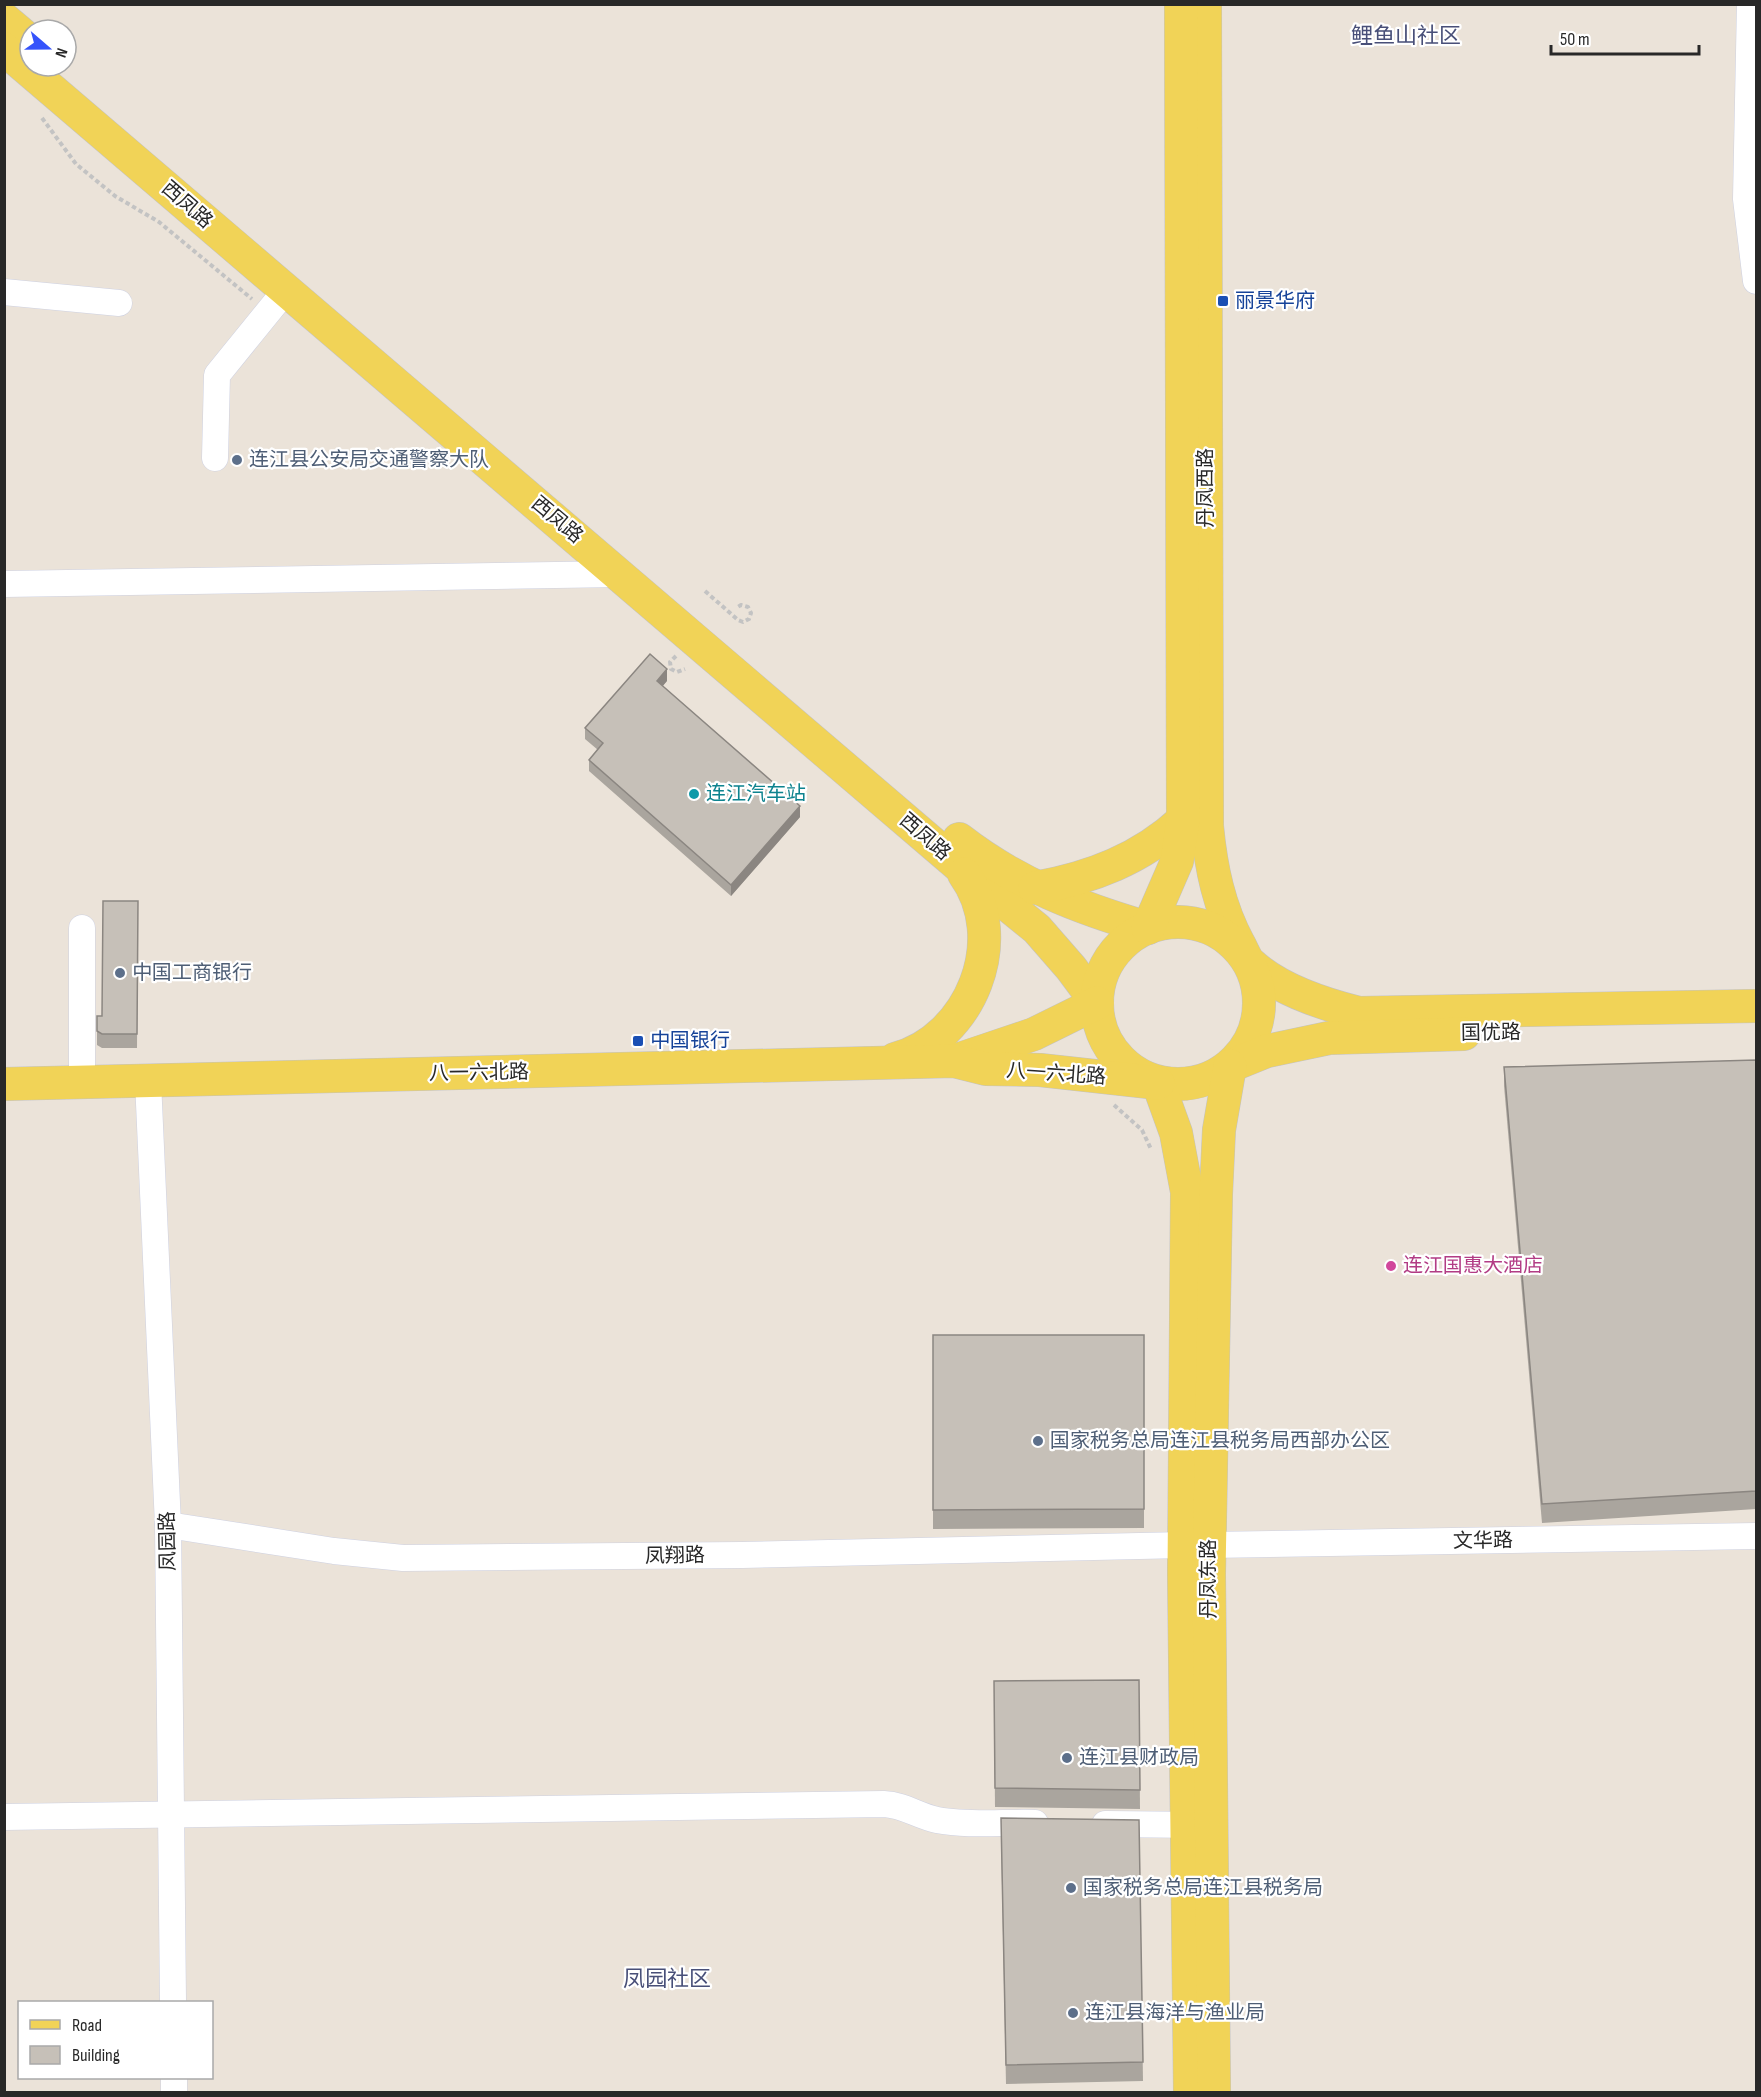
<svg xmlns="http://www.w3.org/2000/svg" width="1761" height="2097" font-family="'Sofia Sans Condensed','Noto Sans SC',sans-serif">
	<rect width="100%" height="100%" fill="#ebe3d9"/>
	<g fill="none" stroke-linecap="round" stroke-linejoin="round">
		<defs>
			<g id="minor">
				<path d="M1750,4L1746,199L1756,281"/>
				<path d="M4,292L119,303"/>
				<path d="M215,458L217,375L286,290"/>
				<path d="M4,584L619,574"/>
				<path d="M82,928V1082"/>
				<path d="M148,1081L168,1525L173,2002"/>
				<path d="M168,1525L334,1551L403,1558L742,1555L1184,1545"/>
				<path d="M1209,1545L1756,1536"/>
				<path d="M4,1817L884,1804C904,1805 918,1816 937,1820C968,1826 1004,1822 1035,1823"/>
				<path d="M1105,1824L1203,1825"/>
				<path d="M174,2078V2092"/>
			</g>
			<g id="major">
				<path d="M1205,4L1207,826C1211,868 1219,907 1239,944C1243,951 1246,960 1251,964C1279,990 1323,1004 1359,1013L1756,1006"/>
				<path d="M4,19L30,41"/>
				<path d="M4,49L958,865L1037,929L1071,968L1097,1003"/>
				<path d="M959,839C1017,884 1079,908 1148,928"/>
				<path d="M1035,888C1091,878 1141,859 1183,820"/>
				<circle cx="1178" cy="1003" r="81"/>
				<path d="M1148,928L1177,861L1183,820L1181,4"/>
				<path d="M895,1059C971,1039 1011,939 964,874"/>
				<path d="M954,1061L1034,1034L1097,1003"/>
				<path d="M1230,1066L1267,1051L1329,1038L1464,1034"/>
				<path d="M1158,1083L1176,1133L1187,1192L1184,1573L1190,2092"/>
				<path d="M4,1084L954,1061L986,1069L1040,1070L1158,1083"/>
				<path d="M1214,2092L1209,1574L1216,1194L1219,1130L1230,1066"/>
			</g>
		</defs>
		<use href="#minor" stroke="#ced1e1" stroke-width="27"/>
		<use href="#major" stroke="#c3c3c3" stroke-width="34"/>
		<g stroke="#c3c3c3" stroke-width="4" stroke-dasharray="4.5 3" stroke-linecap="butt">
			<path d="M42,118L76,164L115,196L159,222L252,299"/>
			<path d="M705,591L738,620L743,622L749,619L751,613L748,607L741,605L736,608"/>
			<path d="M676,656L670,662L671,669L677,672L685,669"/>
			<path d="M1114,1105L1142,1130L1151,1149"/>
		</g>
		<use href="#minor" stroke="#fff" stroke-width="26"/>
		<use href="#major" stroke="#f1d357" stroke-width="33"/>
	</g>
	<g fill="#aaa59e">
		<path d="M667,681L662,686L800,817L731,896L589,771V760L598,750L585,739V728Z"/>
		<path d="M138,901L137,1048H102L97,1045V1016H102Z"/>
		<path d="M1756,1060V1509L1542,1523L1504,1086V1067Z"/>
		<path d="M933,1335H1144V1528L933,1529Z"/>
		<path d="M1139,1680L1140,1809L995,1807L994,1681Z"/>
		<path d="M1139,1820L1143,2081L1006,2084L1001,1837Z"/>
	</g>
	<g fill="#8b8681">
		<path d="M667,669V681L657,693V681Z"/>
		<path d="M800,806V817L731,896V885Z"/>
	</g>
	<g fill="#c6c0b8" stroke="#8b8681" stroke-width="1.5">
		<path d="M650,654L667,669L657,681L800,806L731,885L589,760L603,743L585,728Z"/>
		<path d="M103,901H138L137,1034H102L97,1031V1016H102Z"/>
		<path d="M1756,1060V1491L1542,1504L1504,1067Z"/>
		<path d="M933,1335H1144V1509L933,1510Z"/>
		<path d="M1139,1680L1140,1790L995,1788L994,1681Z"/>
		<path d="M1001,1818L1139,1820L1143,2062L1006,2065Z"/>
	</g>
	<g fill="#1a4fb4" stroke="#fff" stroke-width="2">
		<rect x="1217" y="295" width="12" height="12" rx="3"/>
		<rect x="632" y="1035" width="12" height="12" rx="3"/>
	</g>
	<g fill="#5c6f8a" stroke="#fff" stroke-width="2">
		<circle cx="237" cy="460" r="6"/>
		<circle cx="120" cy="973" r="6"/>
		<circle cx="1038" cy="1441" r="6"/>
		<circle cx="1067" cy="1758" r="6"/>
		<circle cx="1071" cy="1888" r="6"/>
		<circle cx="1073" cy="2013" r="6"/>
	</g>
	<circle fill="#0f9aa8" stroke="#fff" stroke-width="2" cx="694" cy="794" r="6"/>
	<circle fill="#d1479c" stroke="#fff" stroke-width="2" cx="1391" cy="1266" r="6"/>
	<g text-anchor="middle" dominant-baseline="central" stroke-width="4.5" stroke-linejoin="round" paint-order="stroke">
		<g font-size="20" fill="#282828" stroke="#fff">
			<text transform="translate(187 205) rotate(41)">西凤路</text>
			<text transform="translate(1206 488) rotate(-90)">丹凤西路</text>
			<text transform="translate(557 520) rotate(40)">西凤路</text>
			<text transform="translate(925 837) rotate(41)">西凤路</text>
			<text transform="translate(1491 1033) rotate(-1)">国优路</text>
			<text transform="translate(479 1073) rotate(-1)">八一六北路</text>
			<text transform="translate(1056 1074) rotate(4)">八一六北路</text>
			<text transform="translate(168 1541) rotate(-91)">凤园路</text>
			<text transform="translate(1483 1541) rotate(-1)">文华路</text>
			<text transform="translate(675 1556) rotate(-1)">凤翔路</text>
			<text transform="translate(1209 1579) rotate(-90)">丹凤东路</text>
		</g>
		<g font-size="20" fill="#164399" stroke="#fff" text-anchor="start">
			<text x="1235" y="301">丽景华府</text>
			<text x="650" y="1041">中国银行</text>
		</g>
		<g font-size="20" fill="#4e5e75" stroke="#fff" text-anchor="start">
			<text x="249" y="460">连江县公安局交通警察大队</text>
			<text x="132" y="973">中国工商银行</text>
			<text x="1050" y="1441">国家税务总局连江县税务局西部办公区</text>
			<text x="1079" y="1758">连江县财政局</text>
			<text x="1083" y="1888">国家税务总局连江县税务局</text>
			<text x="1085" y="2013">连江县海洋与渔业局</text>
		</g>
		<g font-size="20" fill="#0d838f" stroke="#fff" text-anchor="start">
			<text x="706" y="794">连江汽车站</text>
		</g>
		<g font-size="20" fill="#b23c85" stroke="#fff" text-anchor="start">
			<text x="1403" y="1266">连江国惠大酒店</text>
		</g>
		<g font-size="22" fill="#484f78" stroke="#fff">
			<text x="1406" y="36">鲤鱼山社区</text>
			<text x="667" y="1979">凤园社区</text>
		</g>
	</g>
	<rect width="1761" height="2097" fill="none" stroke="#282828" stroke-width="12"/>
	<rect x="18" y="2001" width="195" height="78" fill="#ffffff" stroke="#a9a9a9" stroke-width="1.5"/>
	<rect x="30" y="2020" width="30" height="9" fill="#f1d357" stroke="#a9a9a9" stroke-width="1.5"/>
	<text x="72" y="2031" font-size="18" fill="#282828">Road</text>
	<rect x="30" y="2046" width="30" height="18" fill="#c6c0b8" stroke="#a9a9a9" stroke-width="1.5"/>
	<text x="72" y="2061" font-size="18" fill="#282828">Building</text>
	<g transform="translate(48 48) rotate(110)"><circle r="28" fill="#ffffff" stroke="#a9a9a9" stroke-width="1.5"/>
	<path d="M0-4.5L10 22L0 15L-10 22Z" fill="#3553fb"/>
	<text y="-9" font-size="16" font-weight="bold" text-anchor="middle" fill="#282828">N</text>
	</g>
	<path d="M1551 45v9h148v-9" fill="none" stroke="#282828" stroke-width="3"/>
	<text x="1560" y="45" font-size="18" fill="#282828" stroke="#ffffff" stroke-width="4.5" paint-order="stroke">50 m</text>
</svg>
